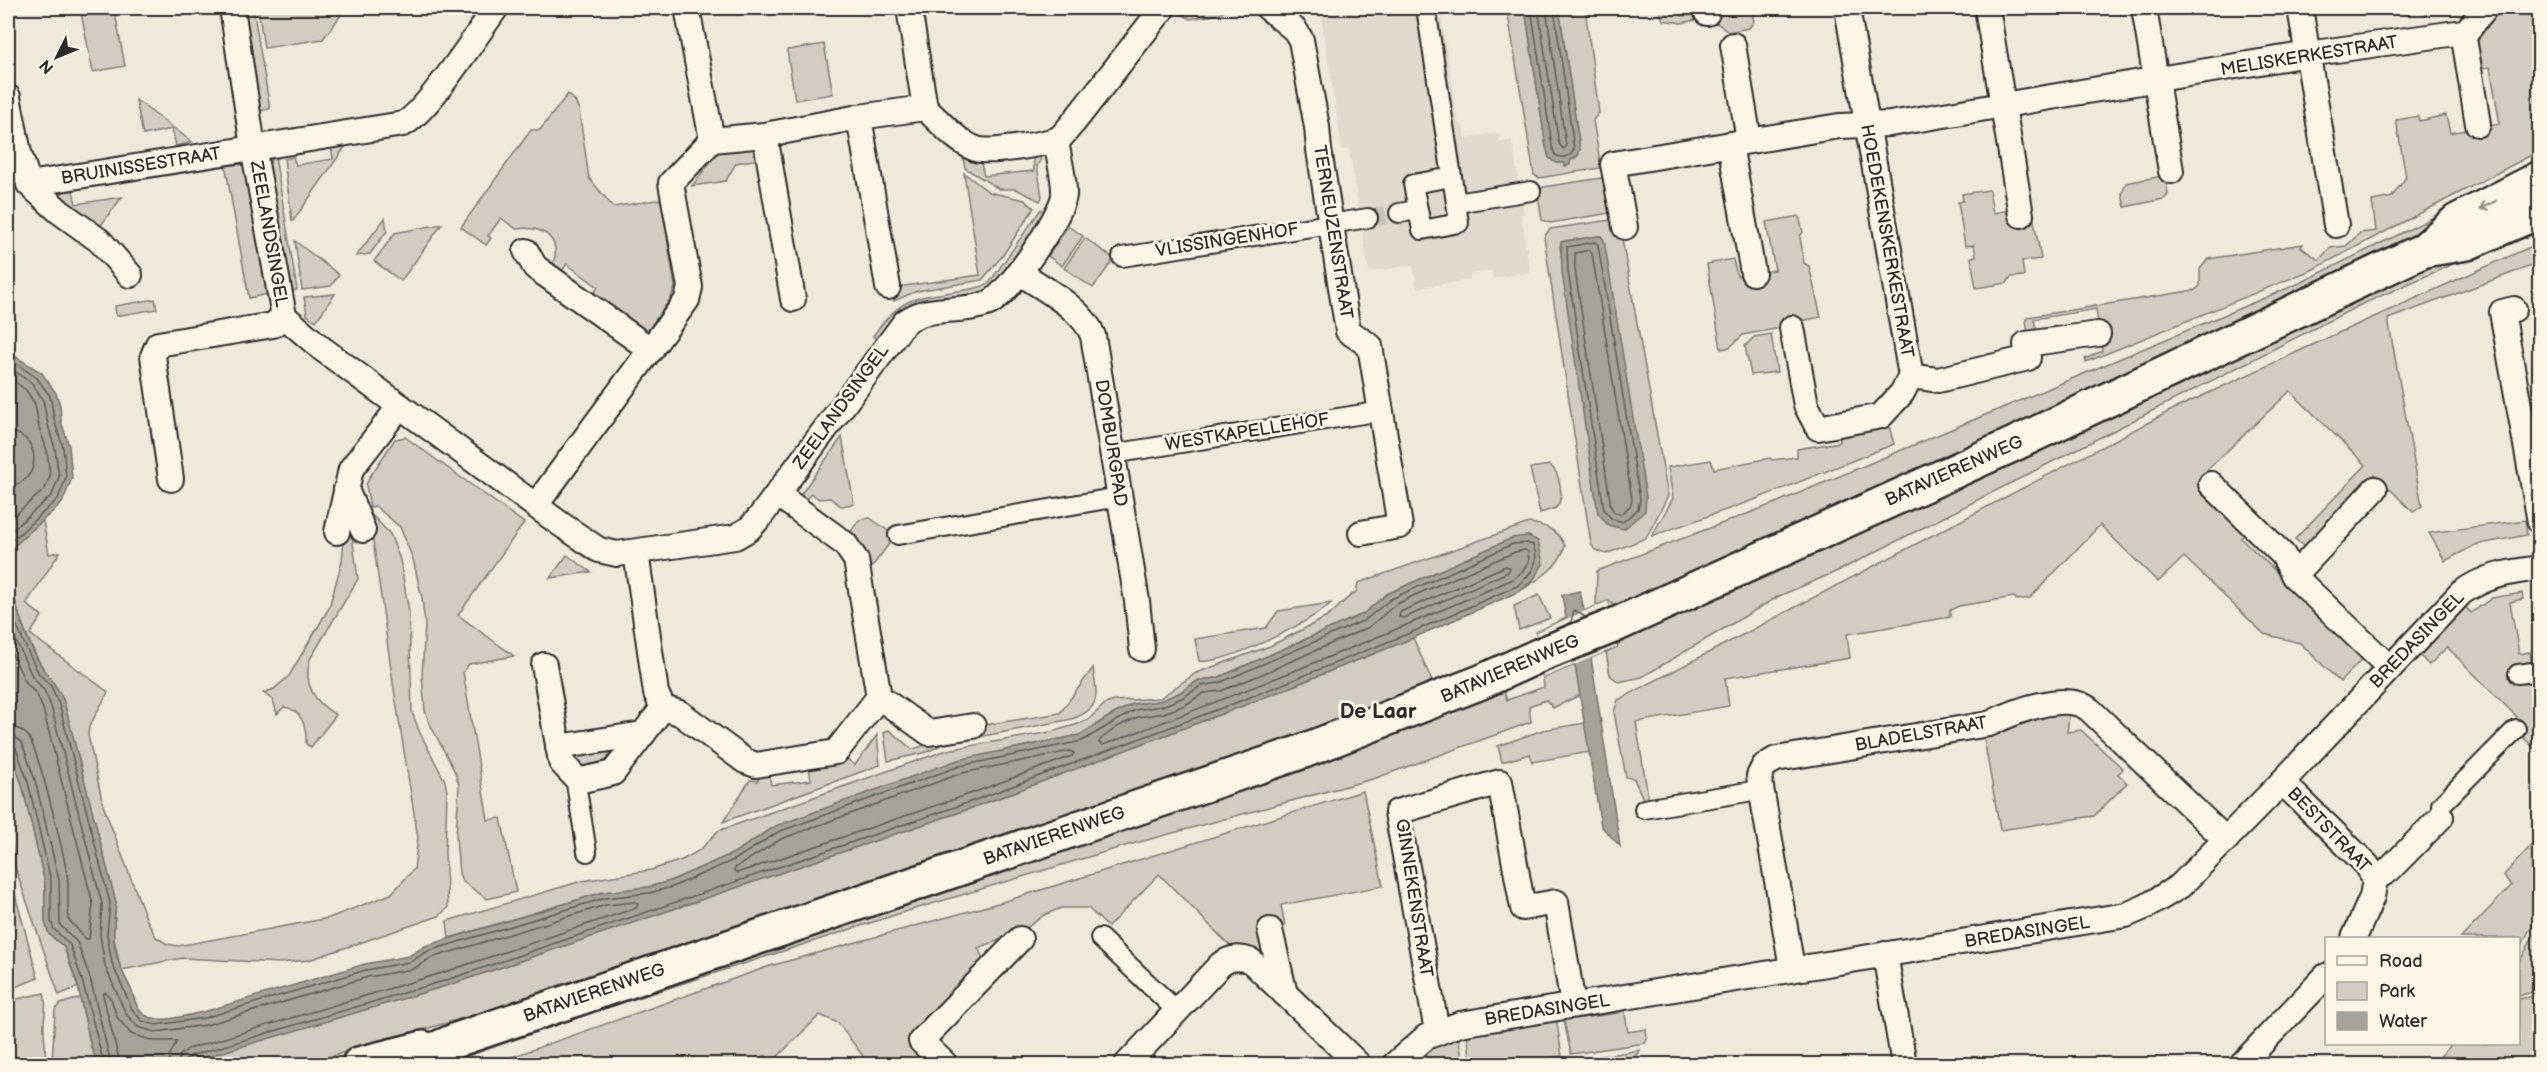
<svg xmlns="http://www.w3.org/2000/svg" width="2547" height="1072" font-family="'Balsamiq Sans',sans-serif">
	<rect width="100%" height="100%" fill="#efe9da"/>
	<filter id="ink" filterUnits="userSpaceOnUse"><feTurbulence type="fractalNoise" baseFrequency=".0167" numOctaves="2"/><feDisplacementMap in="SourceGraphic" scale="12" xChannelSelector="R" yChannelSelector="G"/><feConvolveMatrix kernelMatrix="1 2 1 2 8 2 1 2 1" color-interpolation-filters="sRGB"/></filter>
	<g filter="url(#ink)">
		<path fill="#e0dacc" d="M1320,8H1440L1458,123L1463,125L1465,138L1498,133L1500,142L1512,140L1524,214H1521L1530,272L1493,278L1491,271L1470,274V280L1417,288L1413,265L1369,272L1349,149L1342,150Z"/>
		<g fill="#d2cdc0" stroke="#7e7c76" stroke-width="1.5" fill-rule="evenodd">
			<path d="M80,8H114L125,66L93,72Z"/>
			<path d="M242,8H253L270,109L259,111Z"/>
			<path d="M258,8H346L323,39L264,48Z"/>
			<path d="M1183,8H1227L1220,14L1190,19L1180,13Z"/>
			<path d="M1507,8H1525L1546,147L1556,163C1568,163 1572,158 1580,150L1559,8H1585L1599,113L1593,120L1601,168L1539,178L1534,175Z"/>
			<path d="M1658,8H1681L1682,16L1697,14L1701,19L1681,23L1663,20Z"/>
			<path d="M1730,8H1751L1754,21L1749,28L1728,32L1717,23L1715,11Z"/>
			<path d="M2501,8H2539V151L2314,269L2086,362L2085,359L2102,351L2096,309L2034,319L2037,335L2028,336L2026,319L2028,317L2195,290L2200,286V269L2208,259L2303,244L2301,247L2319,260L2330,248L2346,246L2360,233L2376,231L2372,201L2392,197L2406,177L2396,120L2418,116L2419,121L2446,115L2450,133L2500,124L2490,67L2476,69L2474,45Z"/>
			<path d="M824,44L833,94L795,100L787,50Z"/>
			<path d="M568,94L575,101L579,110L589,178L613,207L661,199L675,287L671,298L646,333L590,299L598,287L567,264L558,276L550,270C565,241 545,225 516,229L501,218L488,236L491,238L486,245L461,227L531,130H540Z"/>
			<path d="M136,100L192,142L176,146L172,129L143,135Z"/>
			<path d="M350,140L293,221H292L284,159L293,157L296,165L333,159L331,144Z"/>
			<path d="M753,147L760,159L736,163L726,181L692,186L718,152Z"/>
			<path d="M961,147L980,160L984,176L1034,171L1033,154H1038L1041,159L1037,166L1042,197L1040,201L1016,189H999L965,168Z"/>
			<path d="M275,156L297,290L287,292L268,169L271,159Z"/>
			<path d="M2539,162L2424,230L2126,379L1619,608L1608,601L1596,605L1597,571L1773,504L2300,283L2424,222Z"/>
			<path d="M234,163L243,165L248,172L268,294L249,298L225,164Z"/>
			<path d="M964,173L989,192L1025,200L1034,208L1003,255L982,280L917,291L894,301L890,288L980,275Z"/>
			<path d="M2162,176L2166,179L2168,195L2164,199L2125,207L2122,194L2126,183Z"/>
			<path d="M1602,178L1605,179L1612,212L1610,213L1550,223L1542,220L1538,195L1543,187Z"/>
			<path d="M69,186H72L76,204L122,197L96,232L62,206L61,194Z"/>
			<path d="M1989,190L1993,213L2009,210L2012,218L2033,215L2041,259L2022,261L2024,276L2011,277L2007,283L1976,288L1971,257L1976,256L1974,245L1965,246L1958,202L1963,201L1962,194Z"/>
			<path d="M1041,209L1046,213L1001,279L985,292L942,300L882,343L873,336C901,296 914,298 959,291C970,289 981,289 990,282Z"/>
			<path d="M1799,216L1803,232L1800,236L1804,263L1809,266L1821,317L1801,321L1797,325L1743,335L1730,347L1721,349L1707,264L1733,259L1737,276L1775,270L1766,222Z"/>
			<path d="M385,218L387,231L370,254L356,256Z"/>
			<path d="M1611,220L1620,228L1668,496L1646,538L1606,554L1595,550L1591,544L1544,237L1550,229ZM1601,236L1646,498L1598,513L1560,247L1561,243L1564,241Z"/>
			<path d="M442,224L401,281L374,261L395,233Z"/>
			<path d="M1068,226L1083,236L1062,266L1048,256Z"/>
			<path d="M2539,226L2358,306L1840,570L1779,596L1642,677L1619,682L1610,675L1606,652L1617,647L1623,633L2412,273Z"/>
			<path d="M1085,238L1114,259L1093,288L1064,268Z"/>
			<path d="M295,241L339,275L331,286L302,290Z"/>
			<path d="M2539,243V263L2388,319L2422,506L2413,512L2375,474L2305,548L2295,539L2366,465L2290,391L2207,470L2214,478L2246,533L2241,538L2365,656L2340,682L2300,643L2264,634L2184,557L2158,582L2100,525L2030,598L2017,600L2014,597L1959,606L1950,610V617L1847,634L1850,658L1725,678L1729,706L1636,722L1649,803H1645L1634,779L1626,777L1614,712L1618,700L2174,409L2336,334Z"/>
			<path d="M335,294L316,321L307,315L304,297Z"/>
			<path d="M155,299L157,309L116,316L115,306Z"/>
			<path d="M1771,334L1777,372L1751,375L1745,346L1754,337Z"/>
			<path d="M1888,423L1894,444L1754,500L1652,536L1673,498L1668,467L1711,460L1714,469L1770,458L1772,460L1797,457V449L1840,442L1839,431Z"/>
			<path d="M405,437L524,523L458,615L514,656L469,664L463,672L488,820L501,818L516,892L487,899L462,881L459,873L456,837L459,785L455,772L430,724L425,711L422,675L425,625L422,598L413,559L400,527L375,506L370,507L366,485L369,478L395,439Z"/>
			<path d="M842,437L854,504L841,506L830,498L819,499L811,493L803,504L798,498Z"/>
			<path d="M1550,465C1560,473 1565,498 1556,508L1540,513L1530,468Z"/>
			<path d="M369,512L390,534L400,560L409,612L412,712L420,733L445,781L447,792L445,853L448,908L439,916L309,960L280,963L182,958L121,970L113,934L116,903L64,702C59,689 52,681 45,671C29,648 0,574 12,549C18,538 33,529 43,521L49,554L60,552L26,604L42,616L30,634L108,692L89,727L88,735L103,805L146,918L156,937L167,944L178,946L329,918L391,894L414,869L418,838L393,683Z"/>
			<path d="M870,518L895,536L868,572L848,536L859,520Z"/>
			<path d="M2525,520L2527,535L2475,545L2445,561L2429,533Z"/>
			<path d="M1529,523C1545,525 1558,530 1565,546C1560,567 1538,580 1520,591L1533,580L1528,536L1512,539L1387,594L1363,614L1217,678L1199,680L1179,693L1160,701L1133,704L1110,716L1080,735L1001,751L776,826L734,853L670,881L649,887L604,892L449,938L447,921L582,881L651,870L682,860L700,850L718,831L947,750L1051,732L1075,725L1088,720L1105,704L1114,701L1160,698L1196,673L1270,646L1327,617C1339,608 1342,601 1356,592L1358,583Z"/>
			<path d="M345,529H351L358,579L310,659C303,685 314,702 336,715L311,747L306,744C307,728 302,709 284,707L277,714L273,700L263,693L274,689L289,676L329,608L342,561Z"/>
			<path d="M567,555L591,572L550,578Z"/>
			<path d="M2522,593L2523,599L2510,602L2519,654L2530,652L2539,712V753L2521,735L2524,724L2447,647L2429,665L2418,654L2464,605L2471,613L2492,598Z"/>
			<path d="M1539,595L1550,618L1519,630L1514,606Z"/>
			<path d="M1331,603C1312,622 1224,665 1199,661L1195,639L1266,628L1278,611Z"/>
			<path d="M1413,638L1432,681L1395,700L990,850L765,916L769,925L528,1003L467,1017L328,1057L295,1064H182L449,985L969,809L1245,705Z"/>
			<path d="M1575,664L1580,695L1553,708L1546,700L1529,706L1531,722L1376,778L1125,846L901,913L591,1013L445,1064H434L1426,718L1504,692L1507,700L1544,687L1543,678Z"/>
			<path d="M1093,668C1097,696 1102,708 1072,719L943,744L927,752L888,761L884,733L889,730L912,749C928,747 938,735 954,731C989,723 1025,719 1060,713Z"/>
			<path d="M2070,710L2067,732L2081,730L2123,769L2118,774L2127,783L2094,816L2000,830L1983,733L2015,719Z"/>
			<path d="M1585,723L1590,752L1532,762L1530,754L1502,762L1498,746L1543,730Z"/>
			<path d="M877,735L880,765L723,822L750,780L758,781L760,772L769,771L771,785L811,780L809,766L842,755L855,765Z"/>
			<path d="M8,746L22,784L45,883V922L49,934L64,947L78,987L59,995L16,870L8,824Z"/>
			<path d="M610,747L613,760L582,771L567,754Z"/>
			<path d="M1363,791L1383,886L1281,905L1285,926L1259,932L1262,957L1232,948L1159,874L1108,927L1088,908H1061L1044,915L1021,932L978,948L988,968L915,1041L940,1064H869L838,1023L820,1015L772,1062L765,1055L756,1064H492L770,966L1002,902Z"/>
			<path d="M2539,837V911L2519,951L2518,938H2461L2511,886L2504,875Z"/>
			<path d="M8,869L38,978L8,990Z"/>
			<path d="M2539,925V990L2519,996V963Z"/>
			<path d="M44,993C47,1004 45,1011 44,1022C43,1036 47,1050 45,1064H8V1001Z"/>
			<path d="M2539,995V1064H2433L2452,1044H2518L2519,999Z"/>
			<path d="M80,998L91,1047L99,1064H52L55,1010L60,1004Z"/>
			<path d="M1624,1007L1628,1032L1646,1029L1647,1039L1645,1043L1571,1054L1563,1016L1566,1015L1573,1019L1619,1013Z"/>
			<path d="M1556,1017L1562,1056L1507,1064H1471L1467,1032Z"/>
			<path d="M1458,1034L1463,1064H1408L1425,1048Z"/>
			<path d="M1640,1050L1630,1064H1572L1571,1061Z"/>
		</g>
		<g fill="#a6a399" stroke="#75736d" stroke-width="1.5">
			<path d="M1525,8H1559L1580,150L1578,156L1570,161V165L1565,166L1564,163H1556L1549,158L1546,147Z"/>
			<path d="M1597,236H1601L1604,240L1646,498L1645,511L1624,529L1608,525L1598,513L1562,272L1561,242Z"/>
			<path d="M8,352L42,373L56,393L60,405L61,421L69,446L72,478L62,503L12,548L8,562V465L12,460L8,448Z"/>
			<path d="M1528,536L1538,541L1543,564L1533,580L1520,591L1413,638L1245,705L969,809L449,985L182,1064H98L91,1047L77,982L64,947L49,934L45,922V883L22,784L8,746V569C15,604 24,641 44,670C52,681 59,689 64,702L116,903C114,923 111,944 119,963C122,972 127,980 131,989C135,998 136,1012 147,1016C163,1024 186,1015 203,1012L365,964L409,956L425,946L604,892L649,887L670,881L734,853L776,826L958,760L1080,735L1110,716L1133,704L1160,701L1179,693L1199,680L1217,678L1363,614L1387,594L1512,538Z"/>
			<path d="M1580,591L1584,611L1608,601L1617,647L1591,658L1620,846L1601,826L1575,665L1543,678L1536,632L1566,618L1562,595Z"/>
		</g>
		<path fill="#efe9da" d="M1608,601L1617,647L1543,678L1536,632Z"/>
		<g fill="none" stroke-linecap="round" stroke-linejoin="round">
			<g stroke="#5c5b57" stroke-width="1.5">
				<path d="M1531,8L1552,146L1555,155C1562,159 1572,157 1574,149L1554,8"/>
				<path d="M1538,8L1559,144L1564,149L1566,146L1546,8"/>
				<path d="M1595,242L1598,245L1640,499L1638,509L1623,522L1612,519L1604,510L1568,271L1567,247Z"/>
				<path d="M1589,250L1592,253L1632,499L1631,505L1621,514L1615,513L1611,507L1575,270V253Z"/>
				<path d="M8,358L37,378L50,396L55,423L63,447L66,477L58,499L8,544"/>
				<path d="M8,367L32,383L43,400L48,425L55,449L59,477L52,495L8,534"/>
				<path d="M8,377L26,390L35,404L39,427L47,451L50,476L45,489L8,521"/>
				<path d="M8,432C42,433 43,484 8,486"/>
				<path d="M1525,550L1528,552L1529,561L1523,571L1513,579C1378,639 1241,693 1103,745L1099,743L1100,740L1117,727L1138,717L1164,713L1185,705L1204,693L1221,691L1260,675L1369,627L1395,605L1415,595L1515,552Z"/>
				<path d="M1506,566L1510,568L1508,572L1404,618L1399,617L1400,612Z"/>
				<path d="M8,597L16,624L27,650L39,674L51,686L59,704L110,903L107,934L112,963L132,1009L142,1021L156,1025L204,1018L366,970L410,962L428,951L605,898L649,893L672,887L736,859L778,832L960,766L1082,741L1135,710L1162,706L1182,698L1201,686L1219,683L1365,620L1391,599L1513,544L1527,543L1533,545C1541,564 1531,574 1517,586L1410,633L1243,700L967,803L447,980L190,1056L186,1059L185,1064"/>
				<path d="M8,623L32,676L44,690L51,706L102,904L100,935L105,966L126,1014L138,1027L155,1032L206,1025L368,977L413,969L431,958L606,905L635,902L638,904L636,908L445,972L188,1049L180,1055L178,1064"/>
				<path d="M1558,629L1571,622L1574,610L1585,617L1603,611"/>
				<path d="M8,646L25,681L37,695L43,709L93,904L89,939H86L68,919C68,907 68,894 68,882C66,861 39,751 28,736C23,730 15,727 8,727"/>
				<path d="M8,736L15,737L22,743L35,780L59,880L60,925L77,942L90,978L111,1064"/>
				<path d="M8,744L16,748L28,782L51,881V921L54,929L70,945L82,980L104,1064"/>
				<path d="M1070,751L1074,753L1072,756L964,796L737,873L734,871L735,868L781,839L962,773Z"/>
				<path d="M120,1064L103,995L105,992L111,999L117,1017L131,1034L154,1041H177L170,1055L169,1064"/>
			</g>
			<path stroke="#c8c3b7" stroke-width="18" stroke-dasharray="18 9" stroke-linecap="butt" d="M1368,218L1399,213"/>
			<defs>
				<g id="pedestrian">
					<path d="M1426,8L1456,203L1531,191"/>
					<path d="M1452,177L1413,184L1422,230L1459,223L1456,203"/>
					<path d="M1399,213L1418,210"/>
					<path d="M1122,257L1368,218"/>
					<path d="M1112,454L1382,411"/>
					<path d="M898,535L1119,497"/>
					<path d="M2518,674L2540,671"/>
					<path d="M575,777L587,852"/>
					<path d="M1644,809L1747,792L1761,787"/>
					<path d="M2441,817V805L2516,729"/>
					<path d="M1100,938L1177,1011"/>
				</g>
				<g id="minor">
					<path d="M232,8L253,147L284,316L321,348L559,523L599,550L617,554L735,537L749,529L760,517L905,322C929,304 962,314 989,303C1008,295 1062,215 1064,195C1065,178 1058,157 1056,140L1061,137L1073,123L1163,8"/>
					<path d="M687,8L712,140"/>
					<path d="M909,8L925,108"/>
					<path d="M1268,8L1295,30L1301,40L1317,127L1319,150L1348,331L1370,346L1400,526L1361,533"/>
					<path d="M1706,8L1707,13"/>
					<path d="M1847,8L1911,376L1938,380L2028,358L2026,344L2098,334"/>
					<path d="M1987,8L2021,215"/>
					<path d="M2144,8L2171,171"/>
					<path d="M2300,8L2336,225"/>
					<path d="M2463,32L2478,124"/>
					<path d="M1733,45L1749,140"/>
					<path d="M8,97L19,153L29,184L60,212L100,241L130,275"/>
					<path d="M859,117L925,108C940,122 957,142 976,149C990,154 1040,144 1056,140"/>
					<path d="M765,135L793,299"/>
					<path d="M1730,144L1753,273"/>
					<path d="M29,184L403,124C426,114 479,31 496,8"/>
					<path d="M1625,227L1613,164L1839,126L1890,124L2308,54L2463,32H2466L2485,8"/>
					<path d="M526,251L535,267L651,350"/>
					<path d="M1019,272C1042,288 1084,309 1093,336L1137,601L1142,649"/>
					<path d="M2514,309L2502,312L2540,522"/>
					<path d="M1792,328L1806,405L1818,428L1881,416L1902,393L1911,376"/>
					<path d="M171,479L153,356L158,344L273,325L284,316"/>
					<path d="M2211,484L2283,555L2294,576L2390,668"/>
					<path d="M346,489L363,530"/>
					<path d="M777,494L845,544L856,560L879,697L929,733L973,726"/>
					<path d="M536,505L687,300L690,287L671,183L712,140L765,135L859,117L888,287"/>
					<path d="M337,532L351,469L400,406"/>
					<path d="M636,552L656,693L663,708"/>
					<path d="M2294,576L2375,489"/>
					<path d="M544,665L561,762L575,777L582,780L613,773L663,708"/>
					<path d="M663,708L680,713L745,761L756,765L836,752L879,697"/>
					<path d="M558,747L643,734"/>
					<path d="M2282,782L2367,865L2375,879"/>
					<path d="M1270,930L1285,994"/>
					<path d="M2354,938L2372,897L2375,879L2389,870L2441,817"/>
					<path d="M1885,954L1904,1064"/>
					<path d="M1792,968L1759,776L1764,766L1776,759L1989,724C2013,712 2067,690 2090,710L2226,840"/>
					<path d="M1437,1031L1397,812L1500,782L1523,908L1556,902L1573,1005"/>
					<path d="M945,1064L921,1041L1020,939"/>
					<path d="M1127,1064L1221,964C1232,957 1239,957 1251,961L1358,1064"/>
					<path d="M1395,1064L1426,1037L1460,1024L2126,915L2147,906L2180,886L2282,782L2461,593C2486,575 2510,572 2540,568"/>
					<path d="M2242,1064L2326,976"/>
				</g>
				<g id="secondary">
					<path d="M2424,250L2467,243L2540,211"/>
					<path d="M359,1064L423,1048"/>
					<path d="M401,1064L459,1039L1301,752L1481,682L1540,655L1613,626L2012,445L2424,250L2457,221L2540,178"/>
				</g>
			</defs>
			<use href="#pedestrian" stroke="#2b2b2b" stroke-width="22"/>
			<use href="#minor" stroke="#2b2b2b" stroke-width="28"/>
			<use href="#secondary" stroke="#2b2b2b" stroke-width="38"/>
			<use href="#pedestrian" stroke="#fcf5e5" stroke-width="18"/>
			<use href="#minor" stroke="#fcf5e5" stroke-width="24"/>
			<use href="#secondary" stroke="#fcf5e5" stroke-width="33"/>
		</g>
		<defs><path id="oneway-shaft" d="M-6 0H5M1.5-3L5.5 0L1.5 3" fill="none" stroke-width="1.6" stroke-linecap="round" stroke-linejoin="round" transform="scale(1.5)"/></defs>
		<use stroke="#949088" href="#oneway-shaft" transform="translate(2488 205) rotate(153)"/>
	</g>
	<g text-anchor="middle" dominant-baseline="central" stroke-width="6" stroke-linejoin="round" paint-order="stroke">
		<g font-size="18" fill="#2b2b2b" stroke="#fcf5e5">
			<text transform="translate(2309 56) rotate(-9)">MELISKERKESTRAAT</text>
			<text transform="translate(141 166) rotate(-9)">BRUINISSESTRAAT</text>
			<text transform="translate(1333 232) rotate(81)">TERNEUZENSTRAAT</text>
			<text transform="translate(269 234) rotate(80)">ZEELANDSINGEL</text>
			<text transform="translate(1227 240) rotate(-9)">VLISSINGENHOF</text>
			<text transform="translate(1887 241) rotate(80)">HOEDEKENSKERKESTRAAT</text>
			<text transform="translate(841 407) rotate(-54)">ZEELANDSINGEL</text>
			<text transform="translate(1247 432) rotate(-9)">WESTKAPELLEHOF</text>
			<text transform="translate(1111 443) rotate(81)">DOMBURGPAD</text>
			<text transform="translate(1954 471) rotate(-24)">BATAVIERENWEG</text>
			<text transform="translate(2417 640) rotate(-46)">BREDASINGEL</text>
			<text transform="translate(1510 669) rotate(-23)">BATAVIERENWEG</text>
			<text transform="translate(1921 734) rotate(-10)">BLADELSTRAAT</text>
			<text transform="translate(2329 830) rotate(46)">BESTSTRAAT</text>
			<text transform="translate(1054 836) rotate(-19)">BATAVIERENWEG</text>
			<text transform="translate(1414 898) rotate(81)">GINNEKENSTRAAT</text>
			<text transform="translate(2027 932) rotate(-9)">BREDASINGEL</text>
			<text transform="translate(594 993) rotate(-19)">BATAVIERENWEG</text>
			<text transform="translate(1547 1010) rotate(-9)">BREDASINGEL</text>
		</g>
		<g font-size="21" font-weight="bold" fill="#2b2b2b" stroke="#fcf5e5">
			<text x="1378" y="711">De Laar</text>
		</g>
	</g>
	<rect width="2547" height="1072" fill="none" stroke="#fcf5e5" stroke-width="30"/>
	<rect x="15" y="15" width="2517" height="1042" fill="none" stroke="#2b2b2b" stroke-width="2" filter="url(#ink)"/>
	<rect x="2325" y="937" width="195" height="108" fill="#fcf5e5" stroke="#a8a49b" stroke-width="1.5"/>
	<rect x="2337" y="956" width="30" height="9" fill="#fcf5e5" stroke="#a8a49b" stroke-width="1.5"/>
	<text x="2379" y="967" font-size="18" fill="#2b2b2b">Road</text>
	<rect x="2337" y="982" width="30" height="18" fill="#d2cdc0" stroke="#a8a49b" stroke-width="1.5"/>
	<text x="2379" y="997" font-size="18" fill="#2b2b2b">Park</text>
	<rect x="2337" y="1012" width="30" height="18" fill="#a6a399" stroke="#a8a49b" stroke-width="1.5"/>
	<text x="2379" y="1027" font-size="18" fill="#2b2b2b">Water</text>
	<g transform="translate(57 57) rotate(227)" stroke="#fcf5e5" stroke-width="4.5" paint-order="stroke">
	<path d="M0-4.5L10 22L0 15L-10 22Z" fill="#2b2b2b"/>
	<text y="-9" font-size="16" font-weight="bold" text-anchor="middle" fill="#2b2b2b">N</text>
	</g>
</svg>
